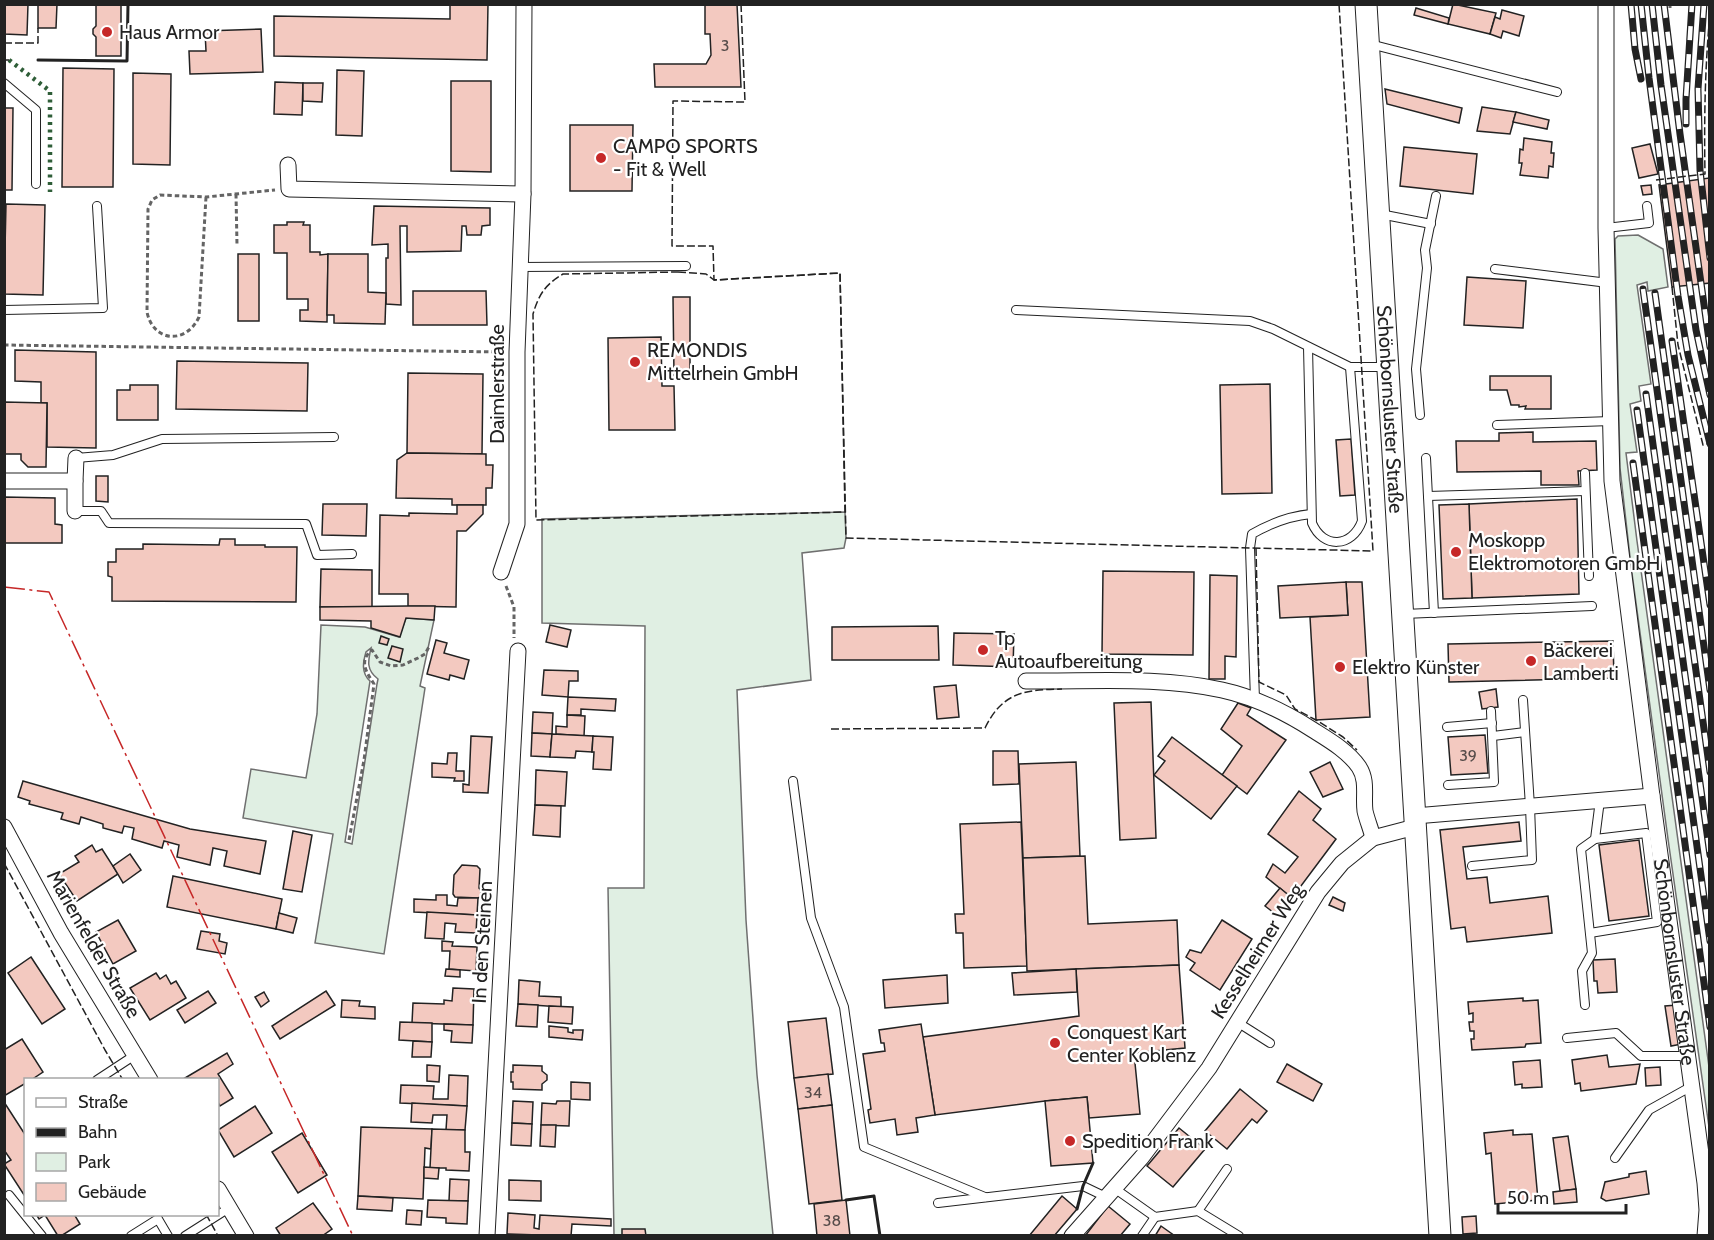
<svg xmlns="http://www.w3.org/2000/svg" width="1714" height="1240" font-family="Cabin,sans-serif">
	<rect width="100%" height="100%" fill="#fff"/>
	<g fill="#e0efe3" stroke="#6f6f6f" stroke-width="1.5" fill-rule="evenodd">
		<path d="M1638,235L1663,249L1668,287L1648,291L1647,282L1637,285L1651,384L1639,386L1641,401L1630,404L1637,452L1626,453L1637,541L1709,1067V1127L1668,839L1631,566L1620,468L1615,239L1618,236Z"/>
		<path d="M845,512L846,538L844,548L802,553L811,680L737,690L746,920L757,1075L773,1235H614L608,888H644L645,626L542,623V519Z"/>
		<path d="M406,618L434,620L420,686L425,688L384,954L315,943L333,834L243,818L251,769L306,778L317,714L321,625L365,627L399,637ZM371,648C368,661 366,670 378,679L377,684L352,844L345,842L370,681C361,673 363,662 366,652Z"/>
	</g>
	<g fill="#f3c9c0" stroke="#222" stroke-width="1.5">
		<path d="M4,4H28L27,35L4,34Z"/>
		<path d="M38,4H57L56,28H38Z"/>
		<path d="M96,4H121V56H96V37L93,34V29L96,26Z"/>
		<path d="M450,4H488L487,60L274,56V16L450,19Z"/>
		<path d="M737,4L741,87H655L654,64H706L711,55L710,34H705V5Z"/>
		<path d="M1453,4L1496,13L1490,34L1448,24Z"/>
		<path d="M1416,8L1449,18L1448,24L1414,15Z"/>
		<path d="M1502,10L1524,16L1519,36L1503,31L1501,38L1490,34L1495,17L1500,19Z"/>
		<path d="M261,29L263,72L190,74L189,51H206L205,31Z"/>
		<path d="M63,68L114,69L113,187H62Z"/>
		<path d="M337,70L364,71L362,136L336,135Z"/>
		<path d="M133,73L171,74L170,165L133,164Z"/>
		<path d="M451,81H491V172L451,171Z"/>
		<path d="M275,82L303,83L302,115L274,114Z"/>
		<path d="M303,83H323L322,102L303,101Z"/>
		<path d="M1385,89L1462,108L1459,123L1387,104Z"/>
		<path d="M1482,107L1516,112L1510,134L1477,131Z"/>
		<path d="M4,108H13L12,190H4Z"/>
		<path d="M1516,112L1549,120L1547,129L1513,122Z"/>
		<path d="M570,125H633L632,191H570Z"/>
		<path d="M1524,138L1552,142L1551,153H1554L1553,167L1549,166L1548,178L1520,175L1522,163H1519L1520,149L1523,150Z"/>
		<path d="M1650,144L1658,174L1639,178L1632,148Z"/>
		<path d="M1404,147L1477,154L1473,194L1400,186Z"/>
		<path d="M1709,178L1710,283L1672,287L1659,185Z"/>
		<path d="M1651,185L1652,194L1643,195L1641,186Z"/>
		<path d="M6,204L45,205L43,295L4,294Z"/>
		<path d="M374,206L490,208V225L482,226L481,235H467L466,226H462L461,251L407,252V226H400L401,305L386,304V258H388V244L372,245Z"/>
		<path d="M287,222H304L303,225H310V252H320V255L328,254L327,322L300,321V310H308V299H287V253H274V225H287Z"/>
		<rect x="238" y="254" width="21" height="67"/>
		<path d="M328,254H368V292L386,293L385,324L334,323V315H327Z"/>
		<path d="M1467,277L1526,281L1523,328L1464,325Z"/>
		<path d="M413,291H486L487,325H413Z"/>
		<path d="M673,297H690V376H674Z"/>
		<path d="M661,337L662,386H674L675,430H609L608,338Z"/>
		<path d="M15,350L96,352V448L47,447V403H41V382L15,381Z"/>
		<path d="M177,361L308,363L307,411L176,409Z"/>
		<path d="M408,373L483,374L482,454L407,453Z"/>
		<path d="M1490,376H1551V409H1525L1526,406L1519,407V405H1511L1507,390H1490Z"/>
		<path d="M1270,384L1272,493L1222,494L1220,385Z"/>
		<path d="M130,385H158V420H117V390H130Z"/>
		<path d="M4,402L47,403L46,467H28L21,460V454H4Z"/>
		<path d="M1533,432V442L1596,441L1597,470L1578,471L1579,485H1541V471L1457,472L1456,441H1499V433Z"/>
		<path d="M1351,439L1355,495L1340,496L1336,440Z"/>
		<path d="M407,453L486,454V465H493L492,488H486V505H452V499L396,498L397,460Z"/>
		<path d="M96,476H108V502L96,501Z"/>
		<path d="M4,497L55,498V524L62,525V543H4Z"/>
		<path d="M1577,499L1579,594L1472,598L1469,504Z"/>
		<path d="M323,504H367L366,536L322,535Z"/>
		<path d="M1469,504L1472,598L1443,599L1439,505Z"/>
		<path d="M457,505H483V514L466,531H457L456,607L408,606V594H379L380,515L409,516V513L457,514Z"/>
		<path d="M220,539H235V545H265V547H297L296,602L112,601V577L108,576V562H116V549H143V544L219,545Z"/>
		<path d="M321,569L372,570V607H320Z"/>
		<path d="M1103,571L1194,572L1193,655L1102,654Z"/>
		<path d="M1210,575L1237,576L1236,657L1225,656V679H1209Z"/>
		<path d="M1346,582H1362L1370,717L1316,720L1310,617L1348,615Z"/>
		<path d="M1346,582L1348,615L1280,618L1278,586Z"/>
		<path d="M408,606H435L434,620L406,618L400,637L371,628V621L320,620V607Z"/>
		<path d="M550,625L571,630L567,647L546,642Z"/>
		<path d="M938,626L939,660H832V627Z"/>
		<path d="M954,633L1014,634L1013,667L953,665Z"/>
		<path d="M381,636L389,639L387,645L379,643Z"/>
		<path d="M436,640L447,643L444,653L469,660L464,679L450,675L449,680L427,674Z"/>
		<path d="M1613,641L1614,678L1449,682L1448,644Z"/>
		<path d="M392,646L403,649L400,662L388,658Z"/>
		<path d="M544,670L578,671V681H569L568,697L542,695Z"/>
		<path d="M956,685L959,717L937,719L934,687Z"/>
		<path d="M1496,689L1498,707L1482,709L1479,692Z"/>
		<path d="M568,697L616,699L615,711L581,709V715H567Z"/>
		<path d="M1151,702L1156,838L1120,840L1114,703Z"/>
		<path d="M1238,703L1251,708L1247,715L1286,740L1247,794L1222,775L1242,746L1221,729Z"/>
		<path d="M533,712L553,713L552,734L532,733Z"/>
		<path d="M567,715L585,716L584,736L556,734V726L567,727Z"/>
		<path d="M532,733L552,734L550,757L531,756Z"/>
		<path d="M552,734L593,736L592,752L576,751L575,758L550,757Z"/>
		<path d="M1485,735L1488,773L1451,775L1448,737Z"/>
		<path d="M471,736L492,737L488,793L463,792V784L469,785Z"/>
		<path d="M593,736L613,737L611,770L593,769L594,752H592Z"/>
		<path d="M1172,737L1237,786L1211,819L1154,775L1165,761L1158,756Z"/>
		<path d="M993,751H1018L1019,784L993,785Z"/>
		<path d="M448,753H457L456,771H464V781H454L455,778L432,777V763L447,764Z"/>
		<path d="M1076,762L1080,856L1023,858L1019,764Z"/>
		<path d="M1330,762L1343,789L1323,797L1310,772Z"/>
		<path d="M536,770L567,772L565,806L535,805Z"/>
		<path d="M23,781L190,829L266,841L260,874L224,866L227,851L213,848L210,865L177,857L179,845L164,841L162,848L132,839L134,828L124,826L122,833L103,828V824L81,817L79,824L61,819L63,813L29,804L30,801L18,797Z"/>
		<path d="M1299,791L1321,809L1313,820L1336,839L1292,898L1266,877L1273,864L1285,873L1298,857L1268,834Z"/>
		<path d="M535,805L561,806L560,837L533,835Z"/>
		<path d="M1021,822L1027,966L964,968L963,933H956L955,914H964L960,824Z"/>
		<path d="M1519,822L1521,841L1463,847L1467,879L1487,877L1490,903L1548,896L1552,933L1467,942L1465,927L1451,929L1440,830Z"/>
		<path d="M293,831L312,835L302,892L283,889Z"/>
		<path d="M1639,840L1649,916L1609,921L1599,845Z"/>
		<path d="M92,845L96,852L102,849L118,874L77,901L59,874L79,862L75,856Z"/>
		<path d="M130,854L141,870L123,883L113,866Z"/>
		<path d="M1085,856L1088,924L1177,920L1179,965L1027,971L1023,858Z"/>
		<path d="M462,865L477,866L480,869L479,888L481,891V896L478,898L455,897L453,894L454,875Z"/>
		<path d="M173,876L282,899L276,929L167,907Z"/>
		<path d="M1280,888L1292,898L1278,916L1265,906Z"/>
		<path d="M436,895H447V905L457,906L458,898H478L477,915L414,912V899L436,900Z"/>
		<path d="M1333,897L1345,903L1343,911L1329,905Z"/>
		<path d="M427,912L477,915L476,933L455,932L456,924L445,923L444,939L425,938Z"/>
		<path d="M279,913L297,918L293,933L276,929Z"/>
		<path d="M118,920L136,951L113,964L96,932Z"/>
		<path d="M1222,920L1252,939L1220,990L1190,970L1195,963L1186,957L1190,950L1201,953Z"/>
		<path d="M201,931L220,934L219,941L227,943L225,954L197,949Z"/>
		<path d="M442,941L453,942L452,946L477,947L476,971L449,969L450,951H442Z"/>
		<path d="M31,957L65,1009L42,1024L8,973Z"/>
		<path d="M1615,959L1617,992L1598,993L1597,981H1594L1593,960Z"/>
		<path d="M1179,965L1185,1048L1134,1053L1140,1114L1089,1118L1087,1097L1045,1101L935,1115L923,1037L1079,1016L1076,969Z"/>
		<path d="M446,969L460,970V977L445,976Z"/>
		<path d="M1076,969L1077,992L1014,995L1012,973Z"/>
		<path d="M156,973L160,979L166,975L171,984L176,981L186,998L150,1020L130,988Z"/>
		<path d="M947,975L948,1003L885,1008L883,980Z"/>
		<path d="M519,980L540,982L539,996L561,997V1007L518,1004Z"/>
		<path d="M453,988L474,989L473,1025L412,1023L413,1003L444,1004V1000L452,1001Z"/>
		<path d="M208,991L216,1003L185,1023L177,1010Z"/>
		<path d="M326,991L335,1005L280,1039L272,1026Z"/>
		<path d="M264,992L269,1001L261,1007L255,997Z"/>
		<path d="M1523,998V1001L1538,1000L1541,1043L1526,1044L1525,1047L1472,1050L1471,1039H1474V1031H1470L1469,1022H1473V1013L1469,1014L1468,1002Z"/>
		<path d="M342,1000L360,1001L359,1006L375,1007V1019L341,1017Z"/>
		<path d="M518,1004L538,1005L537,1027L516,1026Z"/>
		<path d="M1677,1005L1682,1044L1671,1046L1665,1006Z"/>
		<path d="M549,1006L573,1007L572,1024L548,1022Z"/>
		<path d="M826,1018L833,1074L794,1078L788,1022Z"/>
		<path d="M400,1022L432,1023V1042L399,1040Z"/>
		<path d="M444,1024L473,1025L472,1043L451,1042L452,1031L444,1030Z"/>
		<path d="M921,1024L935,1115L916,1118L918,1132L897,1135L895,1119L870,1123L868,1110L871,1109L863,1054L885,1051L884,1043H881L879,1030Z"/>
		<path d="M549,1026L568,1028V1032L573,1033V1030H583L582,1040L549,1037Z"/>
		<path d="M22,1039L43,1072L31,1080H26V1083L4,1096V1050Z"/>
		<path d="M413,1041L432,1042L431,1057H412Z"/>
		<path d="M227,1053L233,1064L218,1074L233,1098L220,1106L218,1102V1080L185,1078Z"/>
		<path d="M1607,1055L1609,1067L1640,1064L1636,1084L1581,1091L1580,1083L1575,1084L1572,1060Z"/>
		<path d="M1540,1060L1542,1087L1522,1088V1084L1515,1085L1513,1062Z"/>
		<path d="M1287,1064L1322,1084L1313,1101L1277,1082Z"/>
		<path d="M427,1065L440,1066L439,1082L427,1081Z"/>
		<path d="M513,1065L542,1066V1071L547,1075V1080L542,1084V1090L513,1089V1082H511V1072H513Z"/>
		<path d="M1660,1067L1661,1085L1646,1086L1645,1068Z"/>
		<path d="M828,1074L832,1105L798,1109L794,1078Z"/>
		<path d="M449,1075L468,1076L467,1106L400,1103L401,1085L434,1086L433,1099H448Z"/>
		<path d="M571,1082L590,1083V1100L571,1099Z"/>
		<path d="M1240,1089L1267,1111L1257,1123L1252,1119L1227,1149L1205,1131Z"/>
		<path d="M1087,1097L1093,1163L1051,1166L1045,1101Z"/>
		<path d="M513,1101L533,1102L532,1124L512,1123Z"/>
		<path d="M557,1101H570L569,1126L541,1125L542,1103L556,1104Z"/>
		<path d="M4,1102L26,1136V1198L4,1164L11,1160L4,1150Z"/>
		<path d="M412,1103L467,1106L465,1130H446L447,1115H433L432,1123L411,1122Z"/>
		<path d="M832,1105L842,1200L809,1204L798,1109Z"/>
		<path d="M255,1106L272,1133L234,1157L218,1130Z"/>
		<path d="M512,1123L532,1124L531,1146L511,1145Z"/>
		<path d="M541,1125H556L555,1147L540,1146Z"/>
		<path d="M361,1127L432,1129L431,1149L425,1148L423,1199L358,1196Z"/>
		<path d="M1179,1128L1205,1149L1173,1187L1147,1166Z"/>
		<path d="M432,1129L465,1130V1152H470L469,1171L446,1170V1168H430Z"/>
		<path d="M1513,1130V1135L1532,1134L1538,1200L1495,1204L1491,1153L1486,1154L1484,1133Z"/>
		<path d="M302,1133L327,1175L298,1193L272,1152Z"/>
		<path d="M1568,1136L1576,1189L1560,1191L1553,1138Z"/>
		<path d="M424,1167L439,1168L438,1179L424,1178Z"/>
		<path d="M1646,1171L1649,1194L1606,1201L1601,1198L1605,1182L1629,1177V1174Z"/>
		<path d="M450,1179L469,1180L468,1201H449Z"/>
		<path d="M509,1180L541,1181V1201L509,1200Z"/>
		<path d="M1576,1189L1577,1202L1554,1204L1553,1192Z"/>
		<path d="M358,1196L393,1198L392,1211L357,1209Z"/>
		<path d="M1062,1196L1077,1209L1054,1236H1029Z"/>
		<path d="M428,1200L468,1201L467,1224L446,1223V1218L427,1217Z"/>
		<path d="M846,1200L850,1236H817L814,1204Z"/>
		<path d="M313,1203L332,1229L322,1236H281L276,1228Z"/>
		<path d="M1108,1206L1130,1224L1120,1236H1085Z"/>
		<path d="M407,1210L422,1211L421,1225L406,1224Z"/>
		<path d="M508,1213L535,1215L534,1228L539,1229L540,1215L611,1219V1226L572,1224L571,1236L507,1234Z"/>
		<path d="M36,1214H74L80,1224L61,1236H58L45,1215L39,1219Z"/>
		<path d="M1476,1216L1477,1233L1463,1234L1462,1217Z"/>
		<path d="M1161,1226L1175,1236H1155Z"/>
		<path d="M622,1229H645L646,1236H622Z"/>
	</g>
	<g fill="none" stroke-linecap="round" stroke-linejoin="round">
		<defs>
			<g id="lane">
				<path d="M1370,44L1557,92"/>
				<path d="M4,83L36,110V184"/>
				<path d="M1380,214L1431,224"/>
				<path d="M1606,228L1649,223L1647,206"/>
				<path d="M519,267L686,266"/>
				<path d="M1495,269L1608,283"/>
				<path d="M4,310L103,308L97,206"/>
				<path d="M1016,310L1250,321L1273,329L1350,367H1385"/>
				<path d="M1308,347L1312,523C1323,549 1352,548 1362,521L1350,367"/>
				<path d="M1420,415L1416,369L1427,268L1425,250L1436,196"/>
				<path d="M1497,425L1611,421"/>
				<path d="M76,458L113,455L162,439L334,437"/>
				<path d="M1426,458L1434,613"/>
				<path d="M1585,473L1589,576"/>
				<path d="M1428,496L1585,491"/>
				<path d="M75,511H101L109,523L306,524L317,555L352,554"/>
				<path d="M1404,614L1592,606"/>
				<path d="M1255,700L1250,548L1252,534C1271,523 1290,516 1311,514"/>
				<path d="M1447,727L1492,723"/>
				<path d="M1493,736L1525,732"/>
				<path d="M793,781L811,918L844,1007L864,1147L985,1197"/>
				<path d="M1448,785L1494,782L1491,711"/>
				<path d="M1472,866L1532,860L1530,806L1523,700"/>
				<path d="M1590,933L1657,922L1646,833L1595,839"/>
				<path d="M1585,1005L1582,971L1592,953L1581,849L1595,839L1600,800"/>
				<path d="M1237,1022L1270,1043"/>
				<path d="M1567,1038L1616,1033L1641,1056H1688"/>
				<path d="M97,1080L135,1055"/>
				<path d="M1615,1158L1649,1110L1692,1086"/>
				<path d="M1114,1188L1155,1217L1198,1211L1239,1236"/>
				<path d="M9,1195L42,1236"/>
				<path d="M938,1203L1083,1186L1106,1197"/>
				<path d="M1198,1211L1227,1169"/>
				<path d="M131,1236L158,1219L168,1236"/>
				<path d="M185,1236L229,1208"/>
				<path d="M1142,1236L1155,1217"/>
			</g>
			<g id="street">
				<path id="s1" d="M1606,4V228L1612,481L1652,796L1705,1183L1707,1210L1705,1236"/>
				<path d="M288,165L289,189L523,194"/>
				<path d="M4,481H75V511"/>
				<path d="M75,481L76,458"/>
				<path d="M501,572L517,524V352L523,194L524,4"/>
				<path d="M1026,681C1091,682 1158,676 1222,690C1254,697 1285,712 1313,730C1329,740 1348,751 1359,767C1368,781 1363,796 1365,811C1367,820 1371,829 1373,838"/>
				<path d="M1415,816L1652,796"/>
				<path d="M4,827L61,933L150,1080"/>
				<path d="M218,1189L246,1236"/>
				<path d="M487,1236L518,651"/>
				<path d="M1072,1236L1142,1157L1209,1068L1318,892L1342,863L1373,838L1415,827"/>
			</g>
			<g id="secondary">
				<path id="s2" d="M1366,4L1440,1236"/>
			</g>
		</defs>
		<use href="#lane" stroke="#222" stroke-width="10"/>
		<use href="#street" stroke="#222" stroke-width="17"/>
		<use href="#secondary" stroke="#222" stroke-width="23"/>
		<g stroke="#646464" stroke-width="3" stroke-dasharray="4.5 3" stroke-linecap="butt">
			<path d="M1670,4V8"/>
			<path d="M236,194L237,245"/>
			<path d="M206,197L199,317C186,345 153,342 147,312L148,209L152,200L160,195L206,197L275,190"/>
			<path d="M4,345L501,352"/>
			<path d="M506,586L514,607V638"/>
			<path d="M349,840L364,760L374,684C367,673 358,661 372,650L380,662L391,666L403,665L418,658L425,654L430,645"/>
		</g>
		<use href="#lane" stroke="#fff" stroke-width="8"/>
		<use href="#street" stroke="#fff" stroke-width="15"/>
		<use href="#secondary" stroke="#fff" stroke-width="21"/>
		<defs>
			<g id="rail">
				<path d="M1631,4L1635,49L1641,79"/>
				<path d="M1641,4L1649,78L1678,296L1688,355L1710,444"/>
				<path d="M1652,4L1661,85L1696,330L1710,395"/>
				<path d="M1664,4L1680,134L1710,347"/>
				<path d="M1704,4L1698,89L1700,170L1710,258"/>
				<path d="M1686,124V99L1692,4"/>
				<path d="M1643,289L1710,772"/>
				<path d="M1655,293L1710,690"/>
				<path d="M1672,341L1710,605"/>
				<path d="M1646,394L1710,855"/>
				<path d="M1637,410L1710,941"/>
				<path d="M1633,463L1710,1027"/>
			</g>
		</defs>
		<use href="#rail" stroke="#222" stroke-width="7"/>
		<use href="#rail" stroke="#fff" stroke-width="4.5" stroke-dasharray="14" stroke-linecap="butt"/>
		<path stroke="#2f5e38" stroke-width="4.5" stroke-dasharray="3 4.5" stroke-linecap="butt" d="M9,60L50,91V192"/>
		<g stroke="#222" stroke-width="1.5" stroke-dasharray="8 3" stroke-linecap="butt">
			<path d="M741,4L745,102L673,101L672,246H713L714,280L840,273L846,538L1373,551L1339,4"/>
			<path d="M4,43H38V28"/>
			<path d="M4,60H9"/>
			<path d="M1656,180L1705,174C1704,119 1705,67 1710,13"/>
			<path d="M678,272L706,274L714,280L840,273L845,512L536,520L533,314C539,294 545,285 563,274Z"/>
			<path d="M1672,287L1678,345L1703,445L1710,443"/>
			<path d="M1710,376V378"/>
			<path d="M1256,548L1259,682L1286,695L1295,709L1316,720L1343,737L1357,750"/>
			<path d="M831,729L985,728C1003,691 1026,690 1062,689"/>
			<path d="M4,863L105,1050L123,1080"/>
			<path d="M206,1214L218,1236"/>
		</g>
		<g stroke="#222" stroke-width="3">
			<path d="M38,60L127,61L128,4"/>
			<path d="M846,1200L874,1196L880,1236"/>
			<path d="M1077,1209L1083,1186L1093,1163"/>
		</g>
		<path stroke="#c62828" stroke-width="1.5" stroke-dasharray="21 4.5 3 4.5" stroke-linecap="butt" d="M4,587L49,592L353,1236"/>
	</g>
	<g fill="#c62828" stroke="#fff" stroke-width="2">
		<circle cx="107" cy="32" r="6"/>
		<circle cx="601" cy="158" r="6"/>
		<circle cx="635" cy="362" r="6"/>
		<circle cx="1456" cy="552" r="6"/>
		<circle cx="983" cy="650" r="6"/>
		<circle cx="1531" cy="661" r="6"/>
		<circle cx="1340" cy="667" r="6"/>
		<circle cx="1055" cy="1043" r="6"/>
		<circle cx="1070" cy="1141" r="6"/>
	</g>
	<g text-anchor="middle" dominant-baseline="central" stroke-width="4.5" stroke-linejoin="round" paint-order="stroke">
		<g font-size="16" fill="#564c4a">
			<text x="725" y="45">3</text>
			<text x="1468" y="755">39</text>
			<text x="813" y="1092">34</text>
			<text x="832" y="1220">38</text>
		</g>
		<g font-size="20" fill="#222" stroke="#fff" text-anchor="start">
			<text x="119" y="32">Haus Armor</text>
			<text x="613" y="146">CAMPO SPORTS<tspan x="613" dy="23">- Fit &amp; Well</tspan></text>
			<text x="647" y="350">REMONDIS<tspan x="647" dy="23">Mittelrhein GmbH</tspan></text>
			<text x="1468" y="540">Moskopp<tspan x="1468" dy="23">Elektromotoren GmbH</tspan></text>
			<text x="995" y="638">Tp<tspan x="995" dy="23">Autoaufbereitung</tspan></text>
			<text x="1543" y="650">Bäckerei<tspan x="1543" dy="23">Lamberti</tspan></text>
			<text x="1352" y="667">Elektro Künster</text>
			<text x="1067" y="1032">Conquest Kart<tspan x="1067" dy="23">Center Koblenz</tspan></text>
			<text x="1082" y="1141">Spedition Frank</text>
		</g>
		<g font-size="20" fill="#222" stroke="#fff">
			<text transform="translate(497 384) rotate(-90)">Daimlerstraße</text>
			<text stroke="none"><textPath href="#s2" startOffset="406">Schönbornsluster Straße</textPath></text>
			<text transform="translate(482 942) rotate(-87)">In den Steinen</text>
			<text transform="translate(94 944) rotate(60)">Marienfelder Straße</text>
			<text transform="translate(1257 951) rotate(-58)">Kesselheimer Weg</text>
			<text stroke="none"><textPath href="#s1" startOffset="962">Schönbornsluster Straße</textPath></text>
		</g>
	</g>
	<rect width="1714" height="1240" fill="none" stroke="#222222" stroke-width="12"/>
	<rect x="24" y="1078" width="195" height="138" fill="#ffffff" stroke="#a7a7a7" stroke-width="1.5"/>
	<rect x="36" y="1098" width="30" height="9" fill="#ffffff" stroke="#a7a7a7" stroke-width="1.5"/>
	<text x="78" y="1108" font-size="18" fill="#222222">Straße</text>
	<rect x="36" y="1128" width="30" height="9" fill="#222222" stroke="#a7a7a7" stroke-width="1.5"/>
	<text x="78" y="1138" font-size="18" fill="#222222">Bahn</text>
	<rect x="36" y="1153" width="30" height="18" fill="#e0efe3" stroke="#a7a7a7" stroke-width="1.5"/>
	<text x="78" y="1168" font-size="18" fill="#222222">Park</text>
	<rect x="36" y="1183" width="30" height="18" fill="#f3c9c0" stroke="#a7a7a7" stroke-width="1.5"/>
	<text x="78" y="1198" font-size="18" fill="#222222">Gebäude</text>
	<path d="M1498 1204v9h128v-9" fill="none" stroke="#222222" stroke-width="3"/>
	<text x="1507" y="1204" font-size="18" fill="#222222" stroke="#ffffff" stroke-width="4.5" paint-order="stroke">50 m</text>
</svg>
